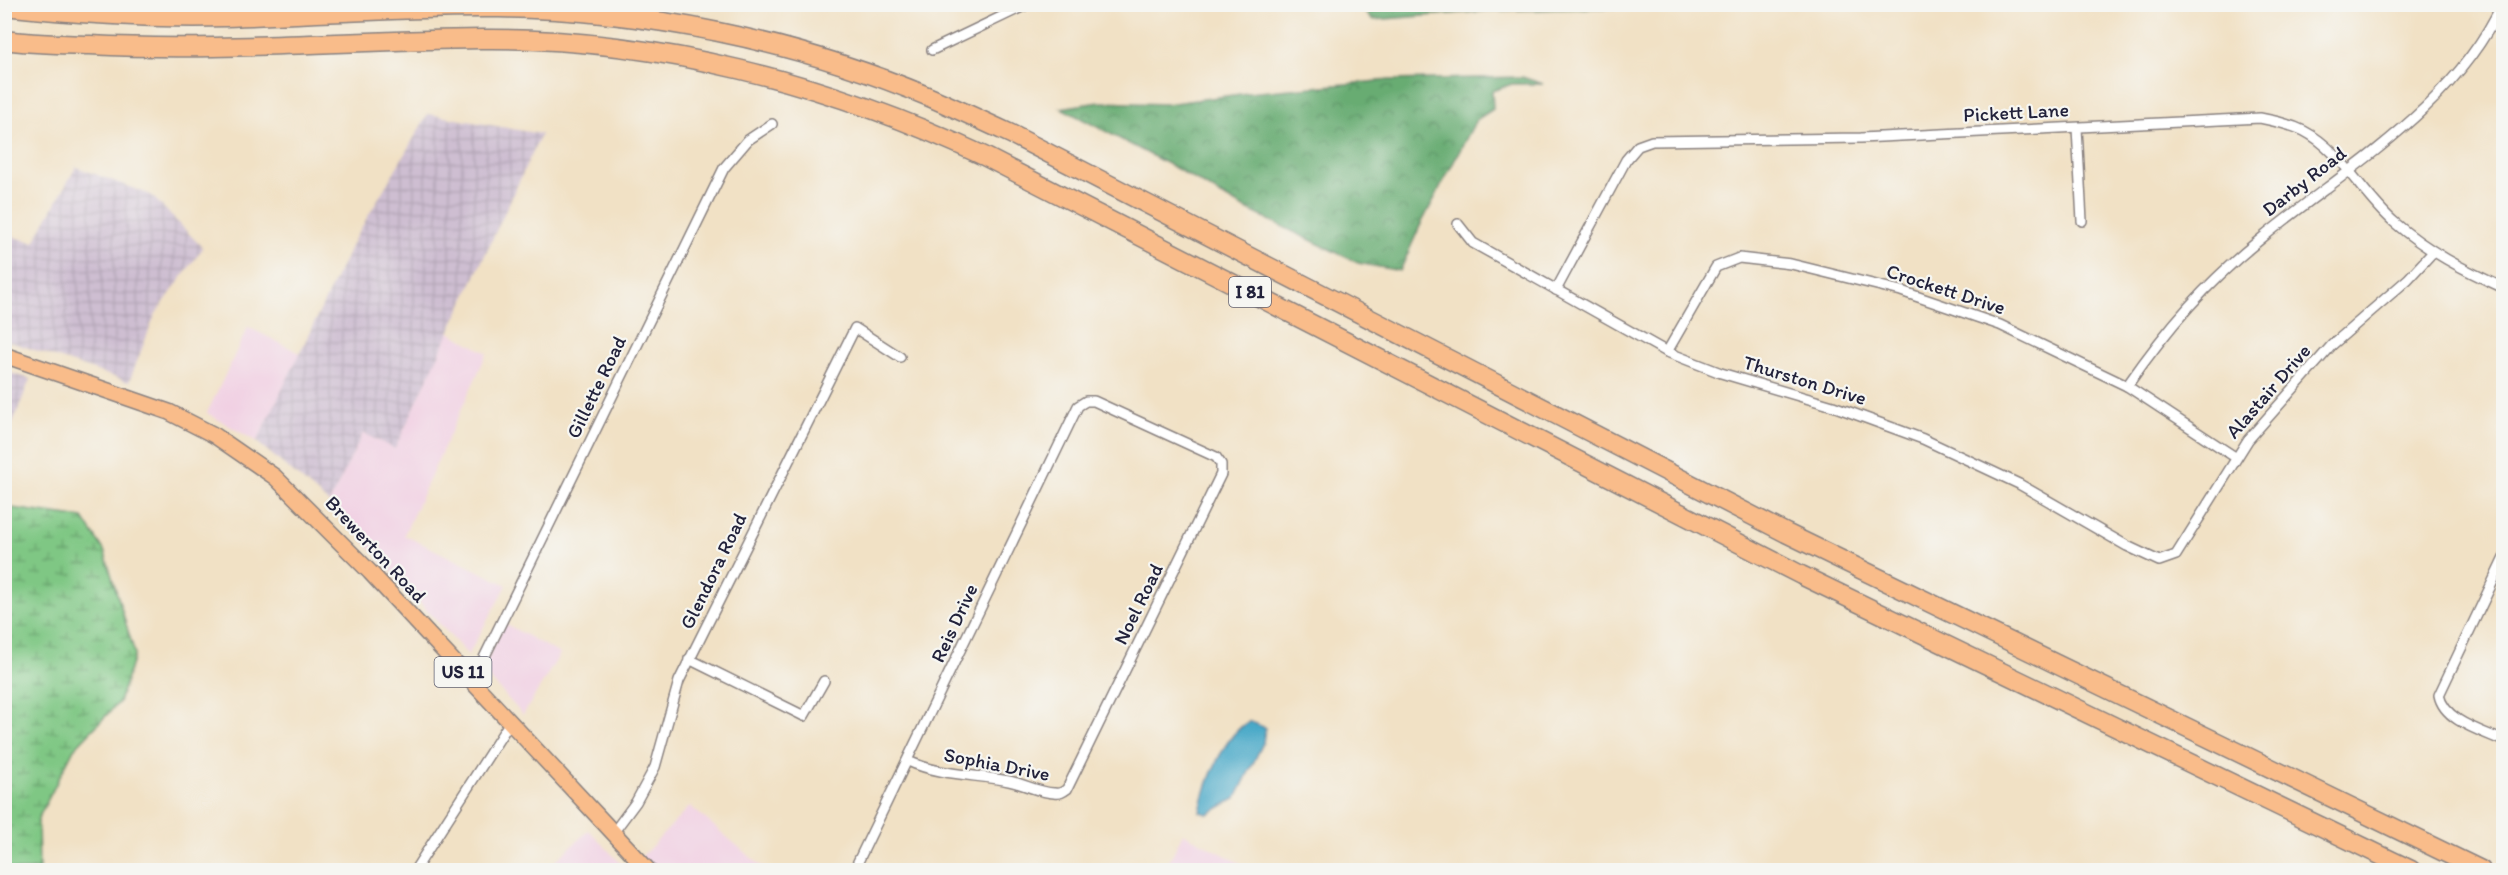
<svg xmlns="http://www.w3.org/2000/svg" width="2508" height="875" font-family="Itim,sans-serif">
	<defs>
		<pattern id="industrial-grid" width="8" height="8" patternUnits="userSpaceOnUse" patternTransform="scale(1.5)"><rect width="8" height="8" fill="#cebed1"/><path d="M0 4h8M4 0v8" fill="none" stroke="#b1a3b4"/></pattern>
		<pattern id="forest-crowns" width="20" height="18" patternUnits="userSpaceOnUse" patternTransform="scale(1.5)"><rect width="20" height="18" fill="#67ac72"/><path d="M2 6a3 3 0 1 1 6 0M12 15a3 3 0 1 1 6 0" fill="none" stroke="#548c5f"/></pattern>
		<pattern id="wetland-marsh" width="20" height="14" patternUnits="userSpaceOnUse" patternTransform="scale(1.5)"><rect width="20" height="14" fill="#7fc784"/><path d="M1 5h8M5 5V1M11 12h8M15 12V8" fill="none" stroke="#68a16d"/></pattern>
	</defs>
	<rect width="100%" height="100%" fill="#f6f6f2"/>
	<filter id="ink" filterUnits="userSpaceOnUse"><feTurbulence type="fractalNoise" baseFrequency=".0167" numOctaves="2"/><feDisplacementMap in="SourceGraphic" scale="12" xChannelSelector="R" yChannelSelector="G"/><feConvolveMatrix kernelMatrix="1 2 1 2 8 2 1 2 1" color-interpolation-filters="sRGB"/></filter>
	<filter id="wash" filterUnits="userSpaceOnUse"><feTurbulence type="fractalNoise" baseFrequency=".008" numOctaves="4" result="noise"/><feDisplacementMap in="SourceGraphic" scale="24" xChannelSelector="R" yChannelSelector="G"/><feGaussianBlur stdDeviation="1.35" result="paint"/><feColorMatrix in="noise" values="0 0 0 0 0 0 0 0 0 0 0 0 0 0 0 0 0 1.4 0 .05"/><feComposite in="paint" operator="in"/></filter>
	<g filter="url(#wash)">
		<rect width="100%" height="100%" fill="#f1e1c5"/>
		<g fill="#f1d0e3">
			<path d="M248,327L300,353L257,442L207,413Z"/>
			<path d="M449,332L487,353L404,535L507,585L468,655L329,503L363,433L395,449Z"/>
			<path d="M504,623L560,654L523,715L482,670Z"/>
			<path d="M690,806L766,870H629Z"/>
			<path d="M589,830L627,870H546Z"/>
			<path d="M1183,833L1253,870H1165Z"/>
		</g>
		<g fill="url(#industrial-grid)">
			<path d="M428,114L541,134L395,449L363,433L329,503L257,442L354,240Z"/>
			<path d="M76,167L151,195L203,248L155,315L129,382L5,340V235L34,242Z"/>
			<path d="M5,371L30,379L5,443L4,371Z"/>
		</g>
		<g fill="url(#forest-crowns)" stroke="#446756" stroke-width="1.5">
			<path d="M1359,5H1710L1488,11L1372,20Z"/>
			<path d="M1522,77L1543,84H1512L1492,91L1493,109L1476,120L1420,226L1400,271L1358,263L1240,206L1179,170L1061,108L1099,102L1166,104L1248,93L1389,80Z"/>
		</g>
		<path fill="url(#wetland-marsh)" stroke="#507460" stroke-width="1.5" d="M5,507L83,518L104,550L135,654L119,702L74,749L38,819L39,870H5Z"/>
		<path fill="#49a9c8" stroke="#366682" stroke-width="1.5" d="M1250,721L1265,728L1263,743L1236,798L1208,814L1200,812C1205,784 1224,734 1250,721Z"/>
	</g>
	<g filter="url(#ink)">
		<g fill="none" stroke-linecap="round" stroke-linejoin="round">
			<defs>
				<g id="street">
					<path d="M932,50L1028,4"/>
					<path d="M2077,128L2082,221"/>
					<path d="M1458,224L1473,243L1667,352L1721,373L1833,406L1923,439L2019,484L2127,546L2159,561L2176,555L2248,440L2332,345L2408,279L2433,252"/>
					<path d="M1556,290L1626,160L1638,146L1652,141L1861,138L2260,118C2275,121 2290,124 2304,131C2341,150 2363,195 2394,222C2427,251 2464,270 2504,288"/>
					<path d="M1667,352L1716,267L1739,258L1791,264L1901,291L2000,325L2127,386L2235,457"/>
					<path d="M2127,386C2168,327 2206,283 2262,238C2347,168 2454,108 2502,4"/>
					<path d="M2504,558L2439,695C2444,721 2482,731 2504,741"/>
					<path d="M689,659L804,716L824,681"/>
					<path d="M469,678L481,664L724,168L748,140L772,124"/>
					<path d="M613,833L636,802L655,767L679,681L855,328L900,357"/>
					<path d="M415,870L510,722"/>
					<path d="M854,870L1078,406L1086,401H1094L1216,457L1221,464V474L1067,789C1063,792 1060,794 1054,793C1040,793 1024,784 1009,781C975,774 941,776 908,761"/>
				</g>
				<path id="primary" d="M4,355L169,412L214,435L275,477L370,572L648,870"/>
				<g id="highway">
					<path d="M4,6C78,14 152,19 226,17C317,14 408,7 499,8C644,10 793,40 927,96C955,108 983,121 1011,134L1786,533L2481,870"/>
					<path d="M4,40C33,44 61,44 90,45C222,52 349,40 481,39C654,37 829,83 984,156L1801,575L2411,870"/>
				</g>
			</defs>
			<use href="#street" stroke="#8a8280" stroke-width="12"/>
			<use href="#primary" stroke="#8a8280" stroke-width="18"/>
			<use href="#highway" stroke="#8a8280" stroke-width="21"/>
			<use href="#street" stroke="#fff" stroke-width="9"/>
			<use href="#primary" stroke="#f9bc8a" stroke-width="15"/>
			<use href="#highway" stroke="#f9bc8a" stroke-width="18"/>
		</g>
	</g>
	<g text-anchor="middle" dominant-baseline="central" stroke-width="4.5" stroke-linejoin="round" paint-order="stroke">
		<g fill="#f6f6f2" stroke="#626272" stroke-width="1.5">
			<rect x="1229" y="277" width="42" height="30" rx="4.5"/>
			<rect x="434.5" y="657" width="57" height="30" rx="4.5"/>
		</g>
		<g font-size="18" font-weight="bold" fill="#22223b">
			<text x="1250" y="292">I 81</text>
			<text x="463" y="672">US 11</text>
		</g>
		<g font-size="20" fill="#22223b" stroke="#f6f6f2">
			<text transform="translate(2016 112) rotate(-3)">Pickett Lane</text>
			<text transform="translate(2304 181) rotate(-38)">Darby Road</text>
			<text transform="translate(1946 289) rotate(18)">Crockett Drive</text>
			<text transform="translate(1805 380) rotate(17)">Thurston Drive</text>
			<text transform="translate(596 387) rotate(-64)">Gillette Road</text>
			<text transform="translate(2268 391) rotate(-49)">Alastair Drive</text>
			<text transform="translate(376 549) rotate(47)">Brewerton Road</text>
			<text transform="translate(713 571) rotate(-64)">Glendora Road</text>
			<text transform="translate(1138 604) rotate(-64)">Noel Road</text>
			<text transform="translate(954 623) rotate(-65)">Reis Drive</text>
			<text transform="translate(997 764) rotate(11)">Sophia Drive</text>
		</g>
	</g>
	<rect width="2508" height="875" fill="none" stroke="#f6f6f2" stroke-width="24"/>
</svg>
